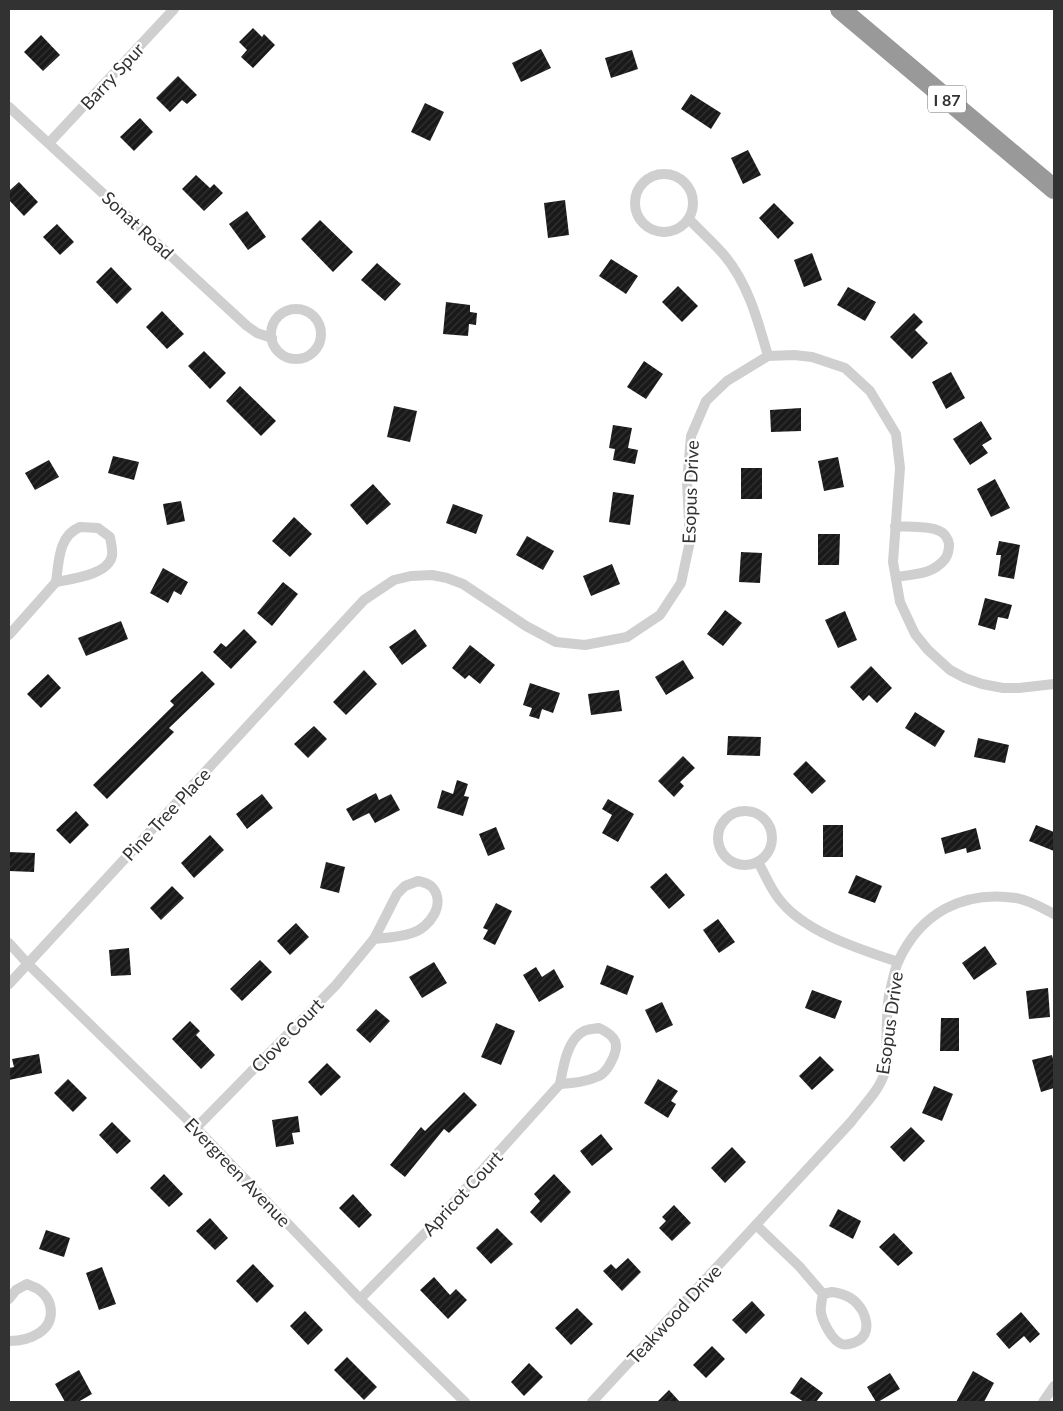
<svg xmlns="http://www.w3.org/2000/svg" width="1063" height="1411" font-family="Lato,sans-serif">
	<defs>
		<pattern id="building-hatch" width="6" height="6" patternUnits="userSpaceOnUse" patternTransform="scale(1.25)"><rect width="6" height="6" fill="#191919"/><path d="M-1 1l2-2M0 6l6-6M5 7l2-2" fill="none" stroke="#323232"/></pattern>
	</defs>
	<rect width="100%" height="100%" fill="#fff"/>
	<g fill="url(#building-hatch)">
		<path d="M253,28L262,37L264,34L275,45L253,68L241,57L247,50L239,42Z"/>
		<path d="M41,35L60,55L43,71L24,52Z"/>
		<path d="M541,49L551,68L521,82L512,63Z"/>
		<path d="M632,50L638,69L611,78L605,58Z"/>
		<path d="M178,76L197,95L187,104L182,100L170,112L156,98Z"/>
		<path d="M691,94L721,113L711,129L681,109Z"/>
		<path d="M425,103L444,112L430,141L411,132Z"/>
		<path d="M140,118L153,132L134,151L120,137Z"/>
		<path d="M748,150L761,175L743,184L731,158Z"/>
		<path d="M196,175L210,188L214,184L223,193L204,211L182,189Z"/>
		<path d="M19,182L38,202L24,216L9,200V191Z"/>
		<path d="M565,200L569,235L548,238L544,203Z"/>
		<path d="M774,203L794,223L778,239L759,218Z"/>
		<path d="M247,211L266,237L248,250L229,224Z"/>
		<path d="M320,220L353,252L333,272L301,239Z"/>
		<path d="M57,224L74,242L60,255L43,237Z"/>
		<path d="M812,253L822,280L804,287L794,260Z"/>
		<path d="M611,259L638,276L626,294L599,276Z"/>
		<path d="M377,263L401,284L385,301L361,280Z"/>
		<path d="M111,267L132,289L117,304L96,282Z"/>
		<path d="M678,286L698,306L682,322L662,302Z"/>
		<path d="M848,287L876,302L865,321L837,305Z"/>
		<path d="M446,302L470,305V312L477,313L476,325L469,324L468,336L443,334Z"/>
		<path d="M162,311L184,334L167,349L146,327Z"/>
		<path d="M914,313L923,322L915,330L928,343L912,359L890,337Z"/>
		<path d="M204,351L226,373L210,389L188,366Z"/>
		<path d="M644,361L663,374L646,399L627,387Z"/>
		<path d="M951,372L965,398L946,409L932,382Z"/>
		<path d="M240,386L276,421L261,436L226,401Z"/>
		<path d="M394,406L417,411L410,442L387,437Z"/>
		<path d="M801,408V431L771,432L770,410Z"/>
		<path d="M981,421L992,439L982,445L988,453L970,465L953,439Z"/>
		<path d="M613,425L632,428L628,448L638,450L635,464L613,460L615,449L609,448Z"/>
		<path d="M113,456L139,462L134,480L108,473Z"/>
		<path d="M838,457L844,487L824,491L818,461Z"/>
		<path d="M49,460L59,477L35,490L25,473Z"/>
		<rect x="741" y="468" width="21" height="31"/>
		<path d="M995,479L1010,508L991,517L977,489Z"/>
		<path d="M373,484L391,504L367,525L350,505Z"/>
		<path d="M613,492L634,495L630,525L609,522Z"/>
		<path d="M181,501L185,521L167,525L163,504Z"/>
		<path d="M453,504L483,515L476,534L446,523Z"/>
		<path d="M294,517L312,534L290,557L272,541Z"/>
		<path d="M818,534H840L839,565H818Z"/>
		<path d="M527,536L554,551L543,570L516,555Z"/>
		<path d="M999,541L1020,545L1014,579L998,576L1001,555H996Z"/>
		<path d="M741,552L762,553L760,583L739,582Z"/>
		<path d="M612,564L620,584L591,596L583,576Z"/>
		<path d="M163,568L188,582L181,595L174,591L168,603L150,593Z"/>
		<path d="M283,582L298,594L272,626L257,613Z"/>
		<path d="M985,598L1012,605L1008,619L998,617L995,630L978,625Z"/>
		<path d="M725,610L742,623L723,646L707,634Z"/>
		<path d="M845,611L857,640L838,648L825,620Z"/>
		<path d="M121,621L128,639L86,656L78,638Z"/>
		<path d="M244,629L257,642L231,669L213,652L221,643L226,647Z"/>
		<path d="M415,629L427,646L402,665L389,647Z"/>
		<path d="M470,645L495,665L480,684L469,675L465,679L452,668Z"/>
		<path d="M683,660L694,678L666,695L655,677Z"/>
		<path d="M871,666L892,688L877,703L869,695L863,701L850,687Z"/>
		<path d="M364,670L377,684L346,715L333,702Z"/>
		<path d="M202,671L215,684L169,728L174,732L107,799L93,785L174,705L170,701Z"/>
		<path d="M48,674L61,688L41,708L27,694Z"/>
		<path d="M530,683L560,693L553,713L542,709L539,719L529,716L532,708L523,705Z"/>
		<path d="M619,690L622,711L591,715L588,694Z"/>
		<path d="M915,712L945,731L935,747L905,728Z"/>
		<path d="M314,726L327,739L308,758L294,744Z"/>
		<path d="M728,736L761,737L760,756L727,755Z"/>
		<path d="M978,738L1009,745L1005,763L974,757Z"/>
		<path d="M683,756L695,768L680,782L684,786L674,797L658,781Z"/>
		<path d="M806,761L826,781L812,794L793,774Z"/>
		<path d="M457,780L468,784L464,796L469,797L463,816L437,808L442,790L453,794Z"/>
		<path d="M376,793L379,800L391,794L400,810L375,823L369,813L353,821L346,809Z"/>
		<path d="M262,794L273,808L247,829L236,814Z"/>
		<path d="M608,799L634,814L618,842L602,833L612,815L602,809Z"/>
		<path d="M76,811L89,825L70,844L56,830Z"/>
		<rect x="823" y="825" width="20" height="32"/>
		<path d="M1036,825L1054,832V851L1029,841Z"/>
		<path d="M496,827L505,849L488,856L479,834Z"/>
		<path d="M976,828L981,849L967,853L966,848L945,854L941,838Z"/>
		<path d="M210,835L224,850L194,878L181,863Z"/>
		<path d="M9,852L35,853L34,872L9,871Z"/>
		<path d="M326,862L345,867L339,893L320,888Z"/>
		<path d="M666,873L685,895L669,909L650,887Z"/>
		<path d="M856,875L882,886L875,903L848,893Z"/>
		<path d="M172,886L184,898L161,920L150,908Z"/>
		<path d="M496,903L512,911L495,945L483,939L488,930L483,928Z"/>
		<path d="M718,919L735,942L719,953L703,930Z"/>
		<path d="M296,923L309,937L290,955L277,941Z"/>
		<path d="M985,946L997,964L974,980L962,963Z"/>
		<path d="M129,948L131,975L111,976L109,950Z"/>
		<path d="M260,960L272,972L242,1001L230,989Z"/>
		<path d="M434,962L447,983L422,998L409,977Z"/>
		<path d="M607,965L634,976L627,995L600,984Z"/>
		<path d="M536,967L542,977L554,969L564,987L539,1002L523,975Z"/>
		<path d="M1048,988L1050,1017L1029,1019L1026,991Z"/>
		<path d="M812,990L842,1001L835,1019L805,1008Z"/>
		<path d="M662,1002L673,1025L656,1033L645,1010Z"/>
		<path d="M376,1009L390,1021L370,1043L356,1030Z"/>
		<path d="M941,1018H959V1051H940Z"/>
		<path d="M190,1021L200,1031L196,1035L215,1055L201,1069L172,1039Z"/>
		<path d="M496,1023L515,1031L501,1065L481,1057Z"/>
		<path d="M39,1054L42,1073L9,1080V1068L14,1067L12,1059Z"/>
		<path d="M1052,1055L1054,1063V1088L1041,1092L1032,1060Z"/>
		<path d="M820,1056L834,1070L812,1090L799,1076Z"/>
		<path d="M327,1063L341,1077L321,1096L308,1082Z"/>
		<path d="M68,1079L87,1098L73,1112L54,1093Z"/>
		<path d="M658,1079L678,1091L671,1101L676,1104L668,1118L644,1103Z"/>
		<path d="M934,1086L953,1094L942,1121L922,1113Z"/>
		<path d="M464,1092L477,1105L449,1133L444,1129L405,1177L390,1165L421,1127L425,1131Z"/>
		<path d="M298,1116L300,1132L292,1133L294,1144L276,1147L272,1120Z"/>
		<path d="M112,1122L131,1141L117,1154L99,1135Z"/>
		<path d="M911,1127L925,1141L904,1162L890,1147Z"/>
		<path d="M601,1134L613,1149L592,1166L580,1151Z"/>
		<path d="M732,1147L746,1162L725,1183L711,1168Z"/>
		<path d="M164,1174L183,1194L169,1207L150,1188Z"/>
		<path d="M554,1174L571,1192L541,1223L530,1212L540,1201L534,1194Z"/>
		<path d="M353,1194L372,1215L359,1228L339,1208Z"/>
		<path d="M674,1205L691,1223L672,1241L659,1228L666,1221L662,1217Z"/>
		<path d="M838,1209L861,1221L853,1239L829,1226Z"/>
		<path d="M210,1218L228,1238L215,1250L196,1231Z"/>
		<path d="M497,1228L513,1244L491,1264L476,1248Z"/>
		<path d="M46,1230L70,1238L64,1257L39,1249Z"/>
		<path d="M894,1233L913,1253L898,1266L879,1247Z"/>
		<path d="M628,1258L641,1272L622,1291L603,1271L611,1264L616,1269Z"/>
		<path d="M253,1264L274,1286L257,1303L236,1281Z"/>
		<path d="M102,1267L116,1304L99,1310L86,1273Z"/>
		<path d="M434,1277L450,1295L456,1289L467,1300L448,1319L420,1290Z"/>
		<path d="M752,1301L765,1315L746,1334L732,1320Z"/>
		<path d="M577,1308L593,1324L571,1345L555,1328Z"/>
		<path d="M305,1311L323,1330L308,1345L290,1326Z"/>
		<path d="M1021,1312L1040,1334L1030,1343L1024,1336L1009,1349L996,1334Z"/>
		<path d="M712,1346L725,1359L706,1378L693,1365Z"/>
		<path d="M347,1357L377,1387L364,1400L334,1370Z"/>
		<path d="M529,1363L543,1377L524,1396L511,1382Z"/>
		<path d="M79,1370L92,1394L78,1402H65L55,1384Z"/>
		<path d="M973,1371L994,1383L984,1402H956Z"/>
		<path d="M890,1373L900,1389L878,1402H876L867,1387Z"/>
		<path d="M801,1377L823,1393L816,1402H804L790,1393Z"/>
		<path d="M669,1390L680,1402H657Z"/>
	</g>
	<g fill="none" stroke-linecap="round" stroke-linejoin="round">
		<g stroke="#cfcfcf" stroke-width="10">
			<path d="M9,107L247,326L257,333L272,338"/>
			<path d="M49,143L174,9"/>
			<circle cx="664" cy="203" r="29"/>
			<path d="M689,219C700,231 713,242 724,255C748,283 758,321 768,356"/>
			<circle cx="296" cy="334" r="25"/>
			<path d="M895,526C905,527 929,526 937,530C944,532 948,538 949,544C949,550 948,555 945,559C932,575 914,574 896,577"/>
			<path d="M80,527L98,528L110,537C111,543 113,550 112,556C108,575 71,579 56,582C59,562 58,536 80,527Z"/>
			<path d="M9,635L56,582"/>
			<circle cx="745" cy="838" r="27"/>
			<path d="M758,862C765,874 770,888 779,899C804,932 859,949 898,962"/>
			<path d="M418,881C423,882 429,884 432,887C447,904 429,928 412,933C400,937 386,938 374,939L397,894L405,886Z"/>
			<path d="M9,943L28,964L196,1128L360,1299L465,1402"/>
			<path d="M9,984L364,600L394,580L411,576L432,575L447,578L463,584L526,626L556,642L585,645L627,637L660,615L681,583L690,541L687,482L691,436L706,401L727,381L768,356L794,355L812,357L845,368L870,391L896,434L900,468L893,562L900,602L915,634L928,650L950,670L965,678L982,684L1003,688H1019L1054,684"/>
			<path d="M599,1028C616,1036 621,1044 611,1062C608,1068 605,1073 599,1076C586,1082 574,1083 560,1084C563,1068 567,1039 584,1031C588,1029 594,1029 599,1028Z"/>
			<path d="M196,1128L336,985L374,939"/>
			<path d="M756,1225L799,1266L823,1294"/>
			<path d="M832,1292C846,1294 856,1299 863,1312C869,1325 868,1338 853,1343C850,1344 846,1345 842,1344C832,1341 823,1322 821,1313C820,1307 822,1300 823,1294Z"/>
			<path d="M9,1299L16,1290L27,1284C30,1286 35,1287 38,1289C54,1300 56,1322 39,1333C30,1339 20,1341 9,1341"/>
			<path d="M360,1299L433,1225L560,1084"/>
			<path d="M592,1402L851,1122C862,1107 881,1089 885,1071C886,1067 886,1061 886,1056C887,1037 886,1013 889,995C892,984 894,971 898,962C920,913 963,890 1016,898C1029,900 1042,908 1054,914"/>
			<path d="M1043,1402L1054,1386"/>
		</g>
		<path stroke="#999" stroke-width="20" d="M840,9L1054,189"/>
	</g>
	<g text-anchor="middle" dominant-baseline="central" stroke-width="5" stroke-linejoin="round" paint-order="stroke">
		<rect fill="#fff" stroke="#707070" stroke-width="1" x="928" y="85.5" width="38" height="27" rx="4"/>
		<g font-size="16" font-weight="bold" fill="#323232">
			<text x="947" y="99">I 87</text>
		</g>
		<g font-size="18" fill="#323232" stroke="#fff">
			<text transform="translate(112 76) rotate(-47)">Barry Spur</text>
			<text transform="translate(138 225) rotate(43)">Sonat Road</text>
			<text transform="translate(690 492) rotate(-88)">Esopus Drive</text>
			<text transform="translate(166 814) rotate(-47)">Pine Tree Place</text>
			<text transform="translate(889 1023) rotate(-82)">Esopus Drive</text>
			<text transform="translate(287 1035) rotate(-46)">Clove Court</text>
			<text transform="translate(238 1172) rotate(46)">Evergreen Avenue</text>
			<text transform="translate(462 1193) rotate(-47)">Apricot Court</text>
			<text transform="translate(674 1314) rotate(-47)">Teakwood Drive</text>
		</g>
	</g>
	<rect width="1063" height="1411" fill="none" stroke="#323232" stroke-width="20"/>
</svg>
